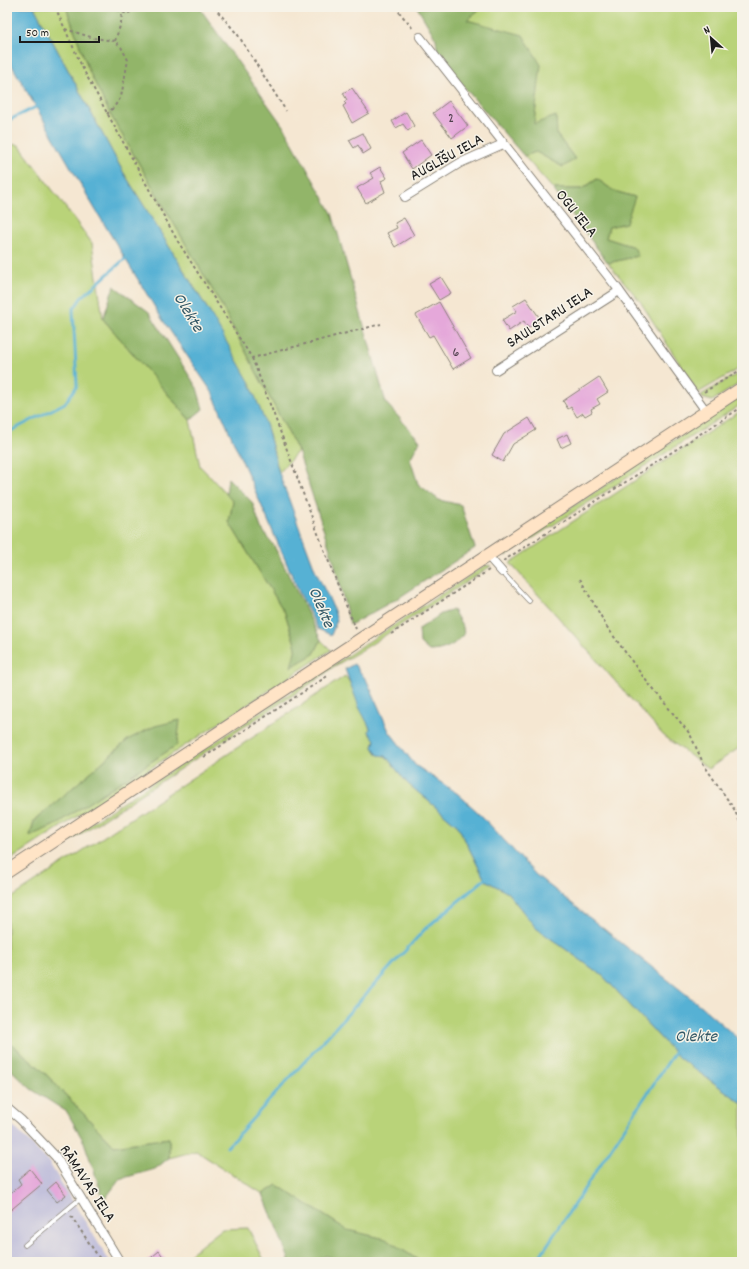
<svg xmlns="http://www.w3.org/2000/svg" width="749" height="1269" font-family="Dekko,sans-serif">
	<rect width="100%" height="100%" fill="#f7f3e8"/>
	<filter id="ink" filterUnits="userSpaceOnUse"><feTurbulence type="fractalNoise" baseFrequency=".025" numOctaves="2"/><feDisplacementMap in="SourceGraphic" scale="8" xChannelSelector="R" yChannelSelector="G"/><feConvolveMatrix kernelMatrix="1 2 1 2 8 2 1 2 1" color-interpolation-filters="sRGB"/></filter>
	<filter id="wash" filterUnits="userSpaceOnUse"><feTurbulence type="fractalNoise" baseFrequency=".012" numOctaves="4" result="noise"/><feDisplacementMap in="SourceGraphic" scale="16" xChannelSelector="R" yChannelSelector="G"/><feGaussianBlur stdDeviation="0.9" result="paint"/><feColorMatrix in="noise" values="0 0 0 0 0 0 0 0 0 0 0 0 0 0 0 0 0 1.4 0 .05"/><feComposite in="paint" operator="in"/></filter>
	<g filter="url(#wash)">
		<rect width="100%" height="100%" fill="#f5e7d2"/>
		<path fill="#c3c1db" d="M7,1120L48,1161L110,1262H7Z"/>
		<g fill="#b9d379" stroke="#6a784a" fill-rule="evenodd">
			<path d="M34,7H66L89,71L110,114L219,301L298,451L279,473L267,427L210,313L122,170Z"/>
			<path d="M482,7H742V367L698,393L640,301L608,263L638,256L633,247L606,238L609,227L635,197L614,191L597,179L582,189H553L524,156L536,152L563,167L575,159L557,135L533,124L536,107L486,26L467,20Z"/>
			<path d="M7,137L9,144L19,145L92,243L103,319L190,420L200,466L233,501L229,522L285,613L296,647L314,654L321,640L331,650L7,862ZM129,739L177,745L53,826L30,835L34,821Z"/>
			<path d="M742,371V380L737,385L712,401L702,398L701,395Z"/>
			<path d="M742,396V404L505,556L508,549Z"/>
			<path d="M742,410V746L708,769L663,735L510,563Z"/>
			<path d="M486,565L491,566L367,647L333,667L322,676L7,882V878Z"/>
			<path d="M345,676C353,684 364,715 370,728L369,732L375,740L373,747L378,755L386,756L407,783L458,826L485,880L508,893L536,928L603,976L679,1058L742,1103V1262H421L387,1240L347,1230L277,1185L263,1194L196,1151L169,1158V1138L114,1146L41,1069L7,1040V901Z"/>
			<path d="M248,1228L265,1262H193L190,1254L222,1229Z"/>
		</g>
		<g fill="#92b569" stroke="#576842">
			<path d="M66,7H199L283,126L332,213L386,403L420,441L410,459L418,484L439,500L461,505L475,548L400,597L350,625L334,562L298,451L219,301L110,114L89,71Z"/>
			<path d="M417,7H482L467,20L523,35L541,65L534,124L556,116L557,135L575,159L563,167L536,152L524,156L438,57L436,39Z"/>
			<path d="M597,179L614,191L635,197L626,223L609,227L606,238L634,247L638,256L608,263L553,189H582Z"/>
			<path d="M114,286L149,312L197,388L203,409L190,420L103,319Z"/>
			<path d="M228,478L252,502L261,528L274,546L321,640L314,654L291,667L296,647L285,613L229,522L233,502L226,494Z"/>
			<path d="M453,610L463,627L464,635C454,645 444,651 429,651L420,643L419,629L441,614Z"/>
			<path d="M180,720L177,745L53,826L30,836L34,821L129,739L155,726Z"/>
			<path d="M7,1040L41,1069L114,1146L169,1138V1158L155,1169L120,1179L104,1200L84,1142L67,1112L31,1089L7,1066Z"/>
			<path d="M277,1185L347,1230L386,1239L421,1262H345L326,1256L313,1262H288L289,1259L263,1194Z"/>
		</g>
		<g fill="#56b1d4" stroke="#396678">
			<path d="M7,7H34L122,170L210,313L250,383L267,427L279,473L316,572L332,605L337,620L331,635L318,629L300,594L212,392L162,319L95,209L7,57Z"/>
			<path d="M354,664L367,681L389,731L415,765L458,794L481,815L536,875L702,1007L742,1042V1103L679,1058L603,976L536,928L508,893L485,880L458,826L407,783L386,756L378,755L373,747L375,740L369,732L370,728L359,707L345,669Z"/>
		</g>
		<g fill="none" stroke-linecap="round" stroke-linejoin="round">
			<g stroke="#56b1d4" stroke-width="3">
				<path d="M7,121L38,106"/>
				<path d="M7,433L65,403L77,386L73,310L81,298L128,256"/>
				<path d="M227,1147L425,929L486,878"/>
				<path d="M536,1262L676,1050"/>
			</g>
		</g>
		<g id="blocks">
			<g fill="#e5a8da">
				<path d="M352,88L369,113L352,123L343,106L346,104L344,102L347,100L343,93Z"/>
				<path d="M449,101L468,126L452,138L433,113Z"/>
				<path d="M406,112L414,126L408,131L403,124L396,128L392,121Z"/>
				<path d="M363,133L371,149L363,154L358,145L354,148L349,140Z"/>
				<path d="M421,140L431,155L412,169L402,153Z"/>
				<path d="M380,167L387,178L381,181L385,192L366,203L357,188L374,178L370,173Z"/>
				<path d="M404,218L414,235L395,247L387,233L397,228L395,223Z"/>
				<path d="M441,277L451,293L439,300L429,284Z"/>
				<path d="M526,298L541,320L528,328L524,321L509,331L502,320L517,311L513,306Z"/>
				<path d="M439,302L471,358L453,369L433,335L429,337L416,315Z"/>
				<path d="M599,377L608,392L597,399L600,404L591,409L592,412L585,416L583,413L577,417L571,407L568,409L563,401Z"/>
				<path d="M529,418L536,430L513,444L503,462L492,455L504,434Z"/>
				<path d="M567,434L571,443L561,448L557,439Z"/>
				<path d="M30,1169L42,1184L7,1213V1196L21,1184L18,1179Z"/>
				<path d="M56,1182L66,1195L57,1202L47,1190Z"/>
				<path d="M159,1251L167,1262H146Z"/>
			</g>
		</g>
	</g>
	<g filter="url(#ink)">
		<use href="#blocks" fill-opacity="0" stroke="#888277" stroke-width="1"/>
		<g fill="none" stroke-linecap="round" stroke-linejoin="round">
			<defs>
				<g id="lane">
					<path d="M502,572L529,601"/>
					<path d="M25,1245L81,1198"/>
				</g>
				<g id="street">
					<path d="M420,37L615,285L706,411"/>
					<path d="M405,197L460,163L503,144"/>
					<path d="M496,370L619,291"/>
					<path d="M487,555L502,572"/>
					<path d="M7,1108L21,1120L56,1157L120,1262"/>
				</g>
				<path id="secondary" d="M7,872L742,388"/>
			</defs>
			<use href="#lane" stroke="#888277" stroke-width="5.5"/>
			<use href="#street" stroke="#888277" stroke-width="10"/>
			<use href="#secondary" stroke="#888277" stroke-width="14"/>
			<g stroke="#888277" stroke-width="2" stroke-dasharray="3 3" stroke-linecap="butt">
				<path d="M55,7L84,71L177,240L252,358L381,324"/>
				<path d="M112,7L127,14L138,7"/>
				<path d="M214,7L238,35L286,111"/>
				<path d="M395,7L414,30"/>
				<path d="M65,29L94,38L115,41L121,47L128,60L121,97L114,107L107,114"/>
				<path d="M115,41L121,23L122,12"/>
				<path d="M252,358C288,448 318,540 356,629"/>
				<path d="M704,392L742,369"/>
				<path d="M503,561L742,407"/>
				<path d="M580,579L607,627L644,678L690,734L704,765L734,809L740,822H742"/>
				<path d="M391,634L489,570"/>
				<path d="M204,757L329,675"/>
				<path d="M71,1216L102,1262"/>
			</g>
			<use href="#lane" stroke="#fff" stroke-width="4"/>
			<use href="#street" stroke="#fff" stroke-width="8"/>
			<use href="#secondary" stroke="#ffe4c6" stroke-width="12"/>
		</g>
	</g>
	<g text-anchor="middle" dominant-baseline="central" stroke-width="3" stroke-linejoin="round" paint-order="stroke">
		<g font-size="14" fill="#4e3f4c">
			<text x="451" y="119">2</text>
			<text x="456" y="353">6</text>
		</g>
		<g font-size="16" fill="#1c1c1c" stroke="#f7f3e8">
			<text transform="translate(447 158) rotate(-29)">AUGLĪŠU IELA</text>
			<text transform="translate(576 214) rotate(51)">OGU IELA</text>
			<text transform="translate(550 318) rotate(-33)">SAULSTARU IELA</text>
			<text transform="translate(87 1184) rotate(57)">RĀMAVAS IELA</text>
		</g>
		<g font-size="17" font-style="italic" fill="#335866" stroke="#f7f3e8">
			<text transform="translate(187 313) rotate(59)">Olekte</text>
			<text transform="translate(320 608) rotate(67)">Olekte</text>
			<text x="696" y="1038">Olekte</text>
		</g>
	</g>
	<rect width="749" height="1269" fill="none" stroke="#f7f3e8" stroke-width="24"/>
	<g transform="translate(711 38) rotate(333)" stroke="#f7f3e8" stroke-width="3" paint-order="stroke">
	<path d="M0-3L7 15L0 10L-7 15Z" fill="#1c1c1c"/>
	<text y="-6" font-size="11" font-weight="bold" text-anchor="middle" fill="#1c1c1c">N</text>
	</g>
	<path d="M20 36v6h79v-6" fill="none" stroke="#1c1c1c" stroke-width="2"/>
	<text x="26" y="36" font-size="12" fill="#1c1c1c" stroke="#f7f3e8" stroke-width="3" paint-order="stroke">50 m</text>
</svg>
